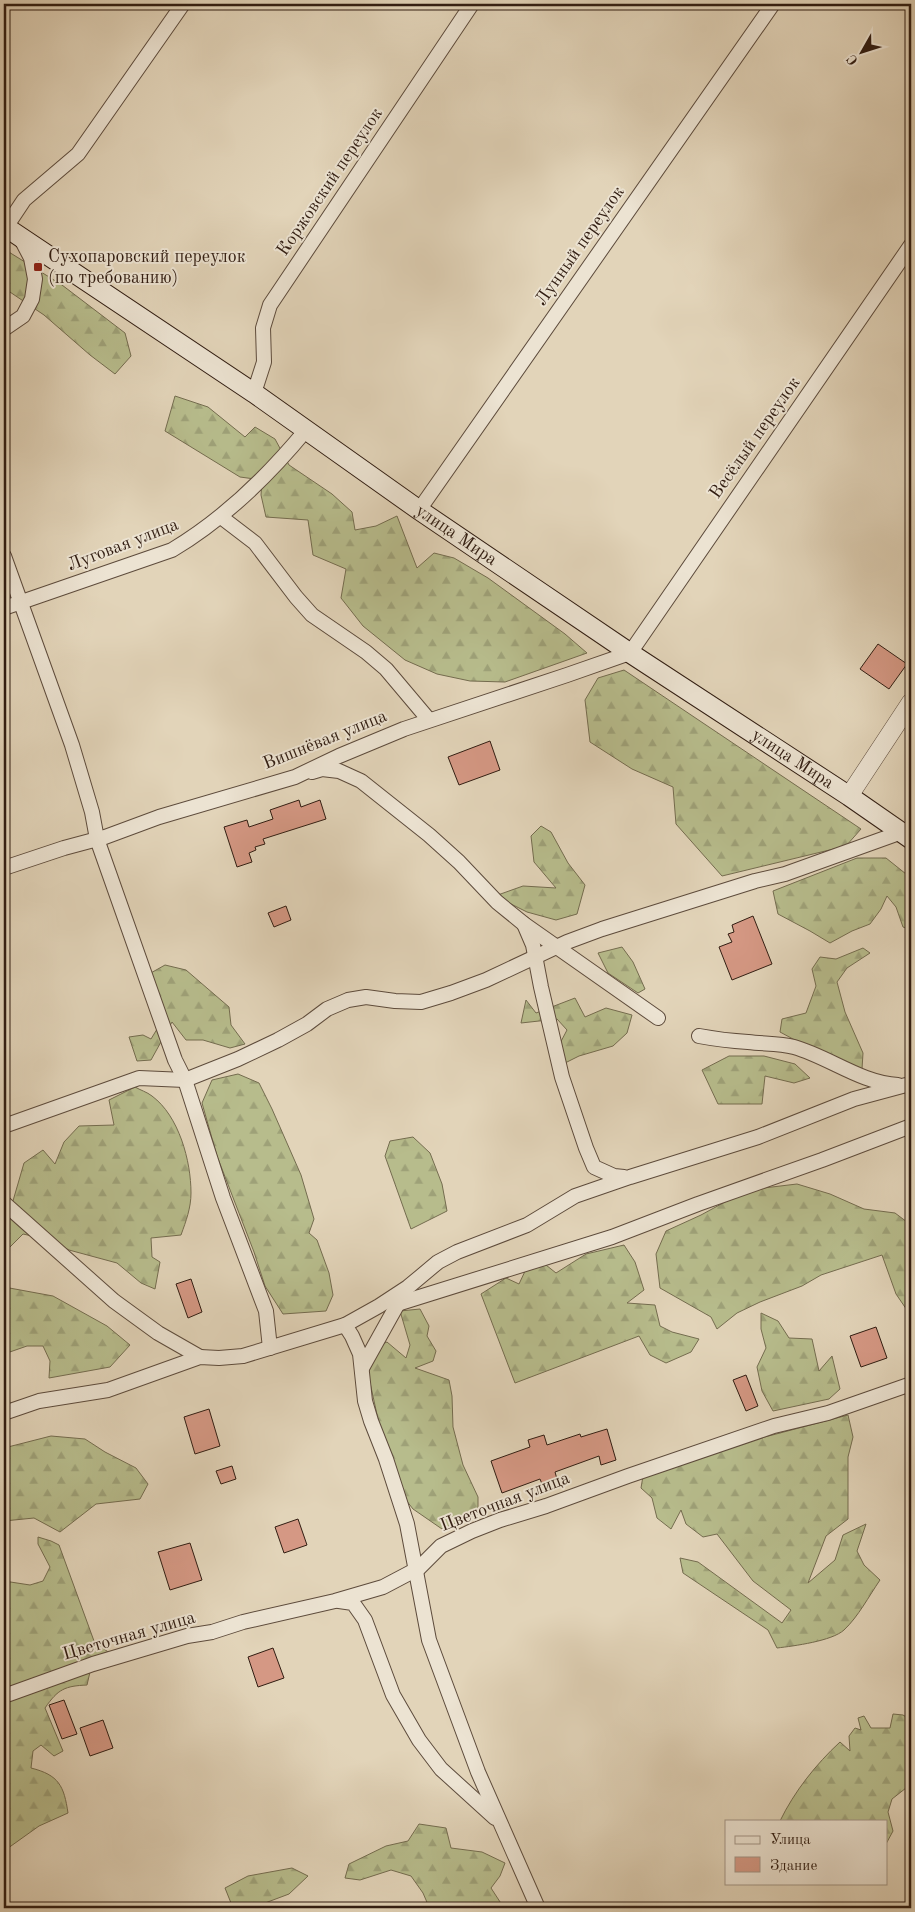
<svg xmlns="http://www.w3.org/2000/svg" width="915" height="1912" font-family="'Old Standard TT',serif">
	<defs>
		<pattern id="forest-firs" width="22" height="20" patternUnits="userSpaceOnUse" patternTransform="scale(1.25)"><rect width="22" height="20" fill="#b7bc8c"/><path d="M5 1l3.5 6h-7zM16 11l3.5 6h-7z" fill="#9ea178"/></pattern>
	</defs>
	<rect width="100%" height="100%" fill="#e2d4b9"/>
	<filter id="stains"><feTurbulence type="fractalNoise" baseFrequency=".004" numOctaves="4"/><feColorMatrix values="0 0 0 0 .2 0 0 0 0 .09 0 0 0 0 .02 0 0 0 .5 -.17"/></filter>
	<radialGradient id="worn" r=".72"><stop offset=".6" stop-color="#630" stop-opacity="0"/><stop offset="1" stop-color="#630" stop-opacity=".3"/></radialGradient>
	<g fill="url(#forest-firs)" stroke="#746c4f">
		<path d="M4,249L62,285L125,333L131,356L115,374L90,355L44,315L4,288Z"/>
		<path d="M175,396L208,407L245,437L255,427L275,439L289,465L332,494L352,512L355,530L376,526L397,516L417,568L434,553L454,558L488,578L565,634L587,653L505,682L470,681L437,674L405,660L363,626L341,598L346,569L313,555L308,520L266,517L261,495L262,480L240,477L165,431Z"/>
		<path d="M624,670L861,829L846,846L722,876L676,824L673,787L632,769L590,742L585,700L598,678Z"/>
		<path d="M541,826L551,832L568,863L585,885L577,914L556,920L527,912L495,896L523,886L556,888L534,862L531,836Z"/>
		<path d="M857,858H886L911,878V930L903,927L896,907L887,896L881,909L870,924L852,931L830,943L810,931L778,914L773,891Z"/>
		<path d="M622,947L633,962L645,989L638,993L608,973L598,953Z"/>
		<path d="M863,948L870,953L847,968L837,982L845,1012L863,1053L862,1069L817,1052L780,1032L782,1019L806,1013L816,986L812,969L820,957L836,959Z"/>
		<path d="M165,965L186,970L229,1007L231,1025L245,1044L230,1048L203,1040H186L172,1022L151,1060L137,1061L129,1037L143,1035L151,1039L162,1021L149,974Z"/>
		<path d="M575,998L585,1017L606,1008L632,1015L627,1033L613,1046L579,1056L559,1066L557,1049L567,1030L557,1019L521,1023L526,1000L536,1013Z"/>
		<path d="M729,1056H764L795,1064L810,1078L794,1083L765,1076L762,1104H718L702,1070Z"/>
		<path d="M238,1074L259,1083L272,1109L301,1175L314,1219L309,1233L317,1240L329,1273L333,1295L326,1311L283,1314L265,1286L254,1252L217,1156L202,1103L212,1080Z"/>
		<path d="M135,1087C140,1090 147,1092 152,1096C179,1116 191,1161 191,1193C191,1208 186,1221 181,1235L151,1238L152,1257L160,1262L155,1289L141,1283L117,1263L69,1250L50,1240L23,1234L10,1247L4,1243V1223L8,1218L24,1163L43,1150L55,1164L64,1142L79,1126L114,1125L109,1100Z"/>
		<path d="M413,1137L430,1153L442,1184L447,1211L411,1229L385,1156L390,1141Z"/>
		<path d="M797,1184L830,1194L864,1209L895,1213L911,1225V1313H909L896,1294L882,1255L821,1275L802,1286L760,1302L737,1313L717,1329L711,1317L660,1288L656,1254L666,1231L701,1215L747,1190Z"/>
		<path d="M624,1245L635,1262L644,1290L627,1303L655,1305L660,1326L672,1332L699,1339L691,1352L666,1363L650,1355L639,1336L515,1383L481,1294L506,1278L519,1284L527,1267L546,1265L556,1273L586,1254Z"/>
		<path d="M4,1287L53,1296L107,1326L130,1345L110,1367L49,1378L50,1361L43,1346H27L4,1354Z"/>
		<path d="M420,1309L429,1326L427,1336L436,1351L433,1361L415,1368L449,1380L452,1396L453,1427L463,1465L478,1497V1514L442,1529L413,1509L392,1482L379,1445L378,1419L367,1369L375,1347L387,1342L406,1358L410,1345L400,1311Z"/>
		<path d="M761,1313L778,1321L789,1338L812,1339L819,1371L832,1356L840,1389L829,1399L773,1411L762,1391L757,1367L766,1348L761,1329Z"/>
		<path d="M848,1415L853,1437L848,1457V1519L826,1536L808,1583L835,1560L843,1535L866,1524L857,1551L864,1565L880,1580C869,1596 858,1617 844,1630C832,1641 794,1646 777,1648L768,1630L683,1573L680,1558L698,1562L782,1623L791,1610L753,1581L717,1534L703,1537L686,1524L681,1510L671,1529L657,1518L652,1498L641,1488L643,1476L727,1447Z"/>
		<path d="M51,1436L85,1439L105,1452L136,1468L148,1484L140,1499L96,1504L60,1532L34,1518L4,1521V1448Z"/>
		<path d="M38,1537L51,1541L59,1545L94,1641L108,1652L90,1672L87,1685C65,1686 58,1689 45,1708L63,1751L54,1756L41,1745L33,1751L31,1768C59,1775 64,1786 68,1813L39,1826L4,1851V1581L30,1585L43,1581L50,1567L38,1544Z"/>
		<path d="M893,1714L903,1715L911,1720V1757H906L909,1770L906,1788L892,1799L888,1812L893,1831L886,1844V1821H780C794,1792 816,1764 840,1742L850,1751L849,1736L855,1728L861,1730L858,1718L864,1716L871,1728H890Z"/>
		<path d="M419,1824L446,1828L451,1848L482,1852L505,1863L500,1876L491,1888L504,1908H433L429,1907L423,1893L411,1876L391,1870L360,1880L345,1878L349,1864L386,1846L408,1841Z"/>
		<path d="M292,1868L308,1876L289,1894L257,1906L233,1908L225,1888L248,1876Z"/>
	</g>
	<g fill="#d59884" stroke="#311d12">
		<path d="M878,644L907,664L889,689L860,669Z"/>
		<path d="M490,741L500,770L459,785L448,757Z"/>
		<path d="M299,800L301,807L320,800L326,819L263,839L265,844L255,847L256,850L249,853L252,862L237,867L224,827L247,820L249,827L273,819L270,810Z"/>
		<path d="M286,906L291,920L274,927L268,913Z"/>
		<path d="M753,916L772,964L732,980L719,947L732,942L728,934L734,932L732,925Z"/>
		<path d="M191,1279L202,1312L188,1318L176,1284Z"/>
		<path d="M876,1327L887,1358L861,1367L850,1336Z"/>
		<path d="M746,1375L758,1406L746,1411L733,1380Z"/>
		<path d="M209,1409L220,1446L195,1454L184,1417Z"/>
		<path d="M607,1429L616,1460L601,1465L599,1456L555,1472L557,1479L542,1484L540,1479L502,1493L491,1461L530,1447L528,1440L544,1435L547,1445L580,1434L581,1437Z"/>
		<path d="M232,1466L236,1479L221,1484L216,1471Z"/>
		<path d="M298,1519L307,1545L284,1553L275,1527Z"/>
		<path d="M190,1543L202,1580L170,1590L158,1552Z"/>
		<path d="M273,1648L284,1678L258,1687L248,1657Z"/>
		<path d="M64,1700L77,1734L62,1739L49,1705Z"/>
		<path d="M103,1720L113,1748L90,1756L80,1728Z"/>
	</g>
	<g fill="none" stroke-linecap="round" stroke-linejoin="round">
		<defs>
			<g id="minor">
				<path d="M6,227L24,200L78,154L183,4"/>
				<path d="M4,329L23,316L32,299L35,279L31,258L20,237"/>
				<path d="M254,393L264,362L263,328L270,305L472,4"/>
				<path d="M419,510L773,4"/>
				<path d="M221,517L255,543L296,597L312,615L366,652L386,669L429,720"/>
				<path d="M4,556L72,745L92,812L97,839L175,1060L185,1080L223,1198L266,1311L270,1348"/>
				<path d="M4,608L172,550C224,519 268,476 306,430"/>
				<path d="M312,772L322,769L339,771L361,781L429,835L459,862L497,902L524,924L658,1018"/>
				<path d="M4,868L64,848L105,837L159,817L295,777L339,756L404,729L567,675L630,653L911,245"/>
				<path d="M524,924L533,945L541,987L562,1077L586,1148L594,1167L614,1176L624,1177"/>
				<path d="M699,1036C715,1039 732,1041 748,1042C764,1044 779,1043 794,1047C829,1057 861,1083 898,1085"/>
				<path d="M4,1126L139,1078L185,1080L238,1059L278,1040L307,1024L327,1009L348,1000L366,997L395,1001L421,1002L451,993L486,980L567,942L602,929L755,881L785,874L902,832"/>
				<path d="M4,1203L114,1301L158,1333L200,1357"/>
				<path d="M397,1304L612,1237L698,1204L822,1160L911,1126"/>
				<path d="M345,1325L352,1336L360,1354L365,1401L371,1421L386,1459L407,1524L429,1640L478,1772L538,1908"/>
				<path d="M362,1368L401,1298"/>
				<path d="M4,1413L39,1401L108,1390L200,1357L219,1358L243,1356L345,1325L379,1306L408,1287L438,1262L457,1252L527,1225L575,1196L630,1177L758,1137L854,1099L906,1085"/>
				<path d="M339,1601L353,1603L365,1620L393,1695L419,1740L441,1769L495,1818"/>
				<path d="M4,1696L93,1664L187,1636L212,1632L243,1622L335,1601L383,1587L419,1568L441,1546L472,1531L500,1520L546,1506L628,1476L774,1426L828,1413L911,1384"/>
			</g>
			<path id="tertiary" d="M849,796L911,702"/>
			<g id="secondary">
				<path id="s1" d="M4,226L254,393L419,510L630,653L849,796L911,839"/>
			</g>
		</defs>
		<use href="#minor" stroke="#5d4b3c" stroke-width="16"/>
		<use href="#tertiary" stroke="#5d4b3c" stroke-width="19"/>
		<use href="#secondary" stroke="#311d12" stroke-width="21"/>
		<use href="#minor" stroke="#ece3d2" stroke-width="14"/>
		<use href="#tertiary" stroke="#ece3d2" stroke-width="18"/>
		<use href="#secondary" stroke="#ece3d2" stroke-width="19"/>
	</g>
	<rect fill="#8f2418" stroke="#ece3d2" stroke-width="2" x="33" y="262" width="10" height="10" rx="2.5"/>
	<g text-anchor="middle" dominant-baseline="central" stroke-width="4" stroke-linejoin="round" paint-order="stroke">
		<g font-size="18" fill="#311d12" stroke="#ece3d2">
			<text transform="translate(330 182) rotate(-56)">Коржовский переулок</text>
			<text transform="translate(580 246) rotate(-55)">Лунный переулок</text>
			<text transform="translate(755 438) rotate(-55)">Весёлый переулок</text>
			<text stroke="none"><textPath href="#s1" startOffset="548">улица Мира</textPath></text>
			<text transform="translate(123 545) rotate(-21)">Луговая улица</text>
			<text transform="translate(325 740) rotate(-22)">Вишнёвая улица</text>
			<text stroke="none"><textPath href="#s1" startOffset="952">улица Мира</textPath></text>
			<text transform="translate(505 1502) rotate(-21)">Цветочная улица</text>
			<text transform="translate(129 1636) rotate(-16)">Цветочная улица</text>
		</g>
		<g font-size="18" fill="#311d12" stroke="#ece3d2" text-anchor="start">
			<text x="48" y="257">Сухопаровский переулок<tspan x="48" dy="21">(по требованию)</tspan></text>
		</g>
	</g>
	<rect width="915" height="1912" fill="none" stroke="#e2d4b9" stroke-width="20"/>
	<rect x="5" y="5" width="905" height="1902" fill="none" stroke="#311d12" stroke-width="2.5"/>
	<rect x="10" y="10" width="895" height="1892" fill="none" stroke="#311d12"/>
	<rect x="725" y="1820" width="162" height="65" fill="#ece3d2" stroke="#a19485"/>
	<rect x="735" y="1836" width="25" height="8" fill="#ece3d2" stroke="#a19485"/>
	<text x="770" y="1844" font-size="15" fill="#311d12">Улица</text>
	<rect x="735" y="1857" width="25" height="15" fill="#d59884" stroke="#a19485"/>
	<text x="770" y="1870" font-size="15" fill="#311d12">Здание</text>
	<g transform="translate(862 52) rotate(231)" stroke="#ece3d2" stroke-width="4" paint-order="stroke">
	<path d="M0-4L9 19L0 12L-9 19Z" fill="#311d12"/>
	<text y="-8" font-size="14" font-weight="bold" text-anchor="middle" fill="#311d12">С</text>
	</g>
	<rect width="100%" height="100%" filter="url(#stains)"/>
	<rect width="100%" height="100%" fill="url(#worn)"/>
</svg>
